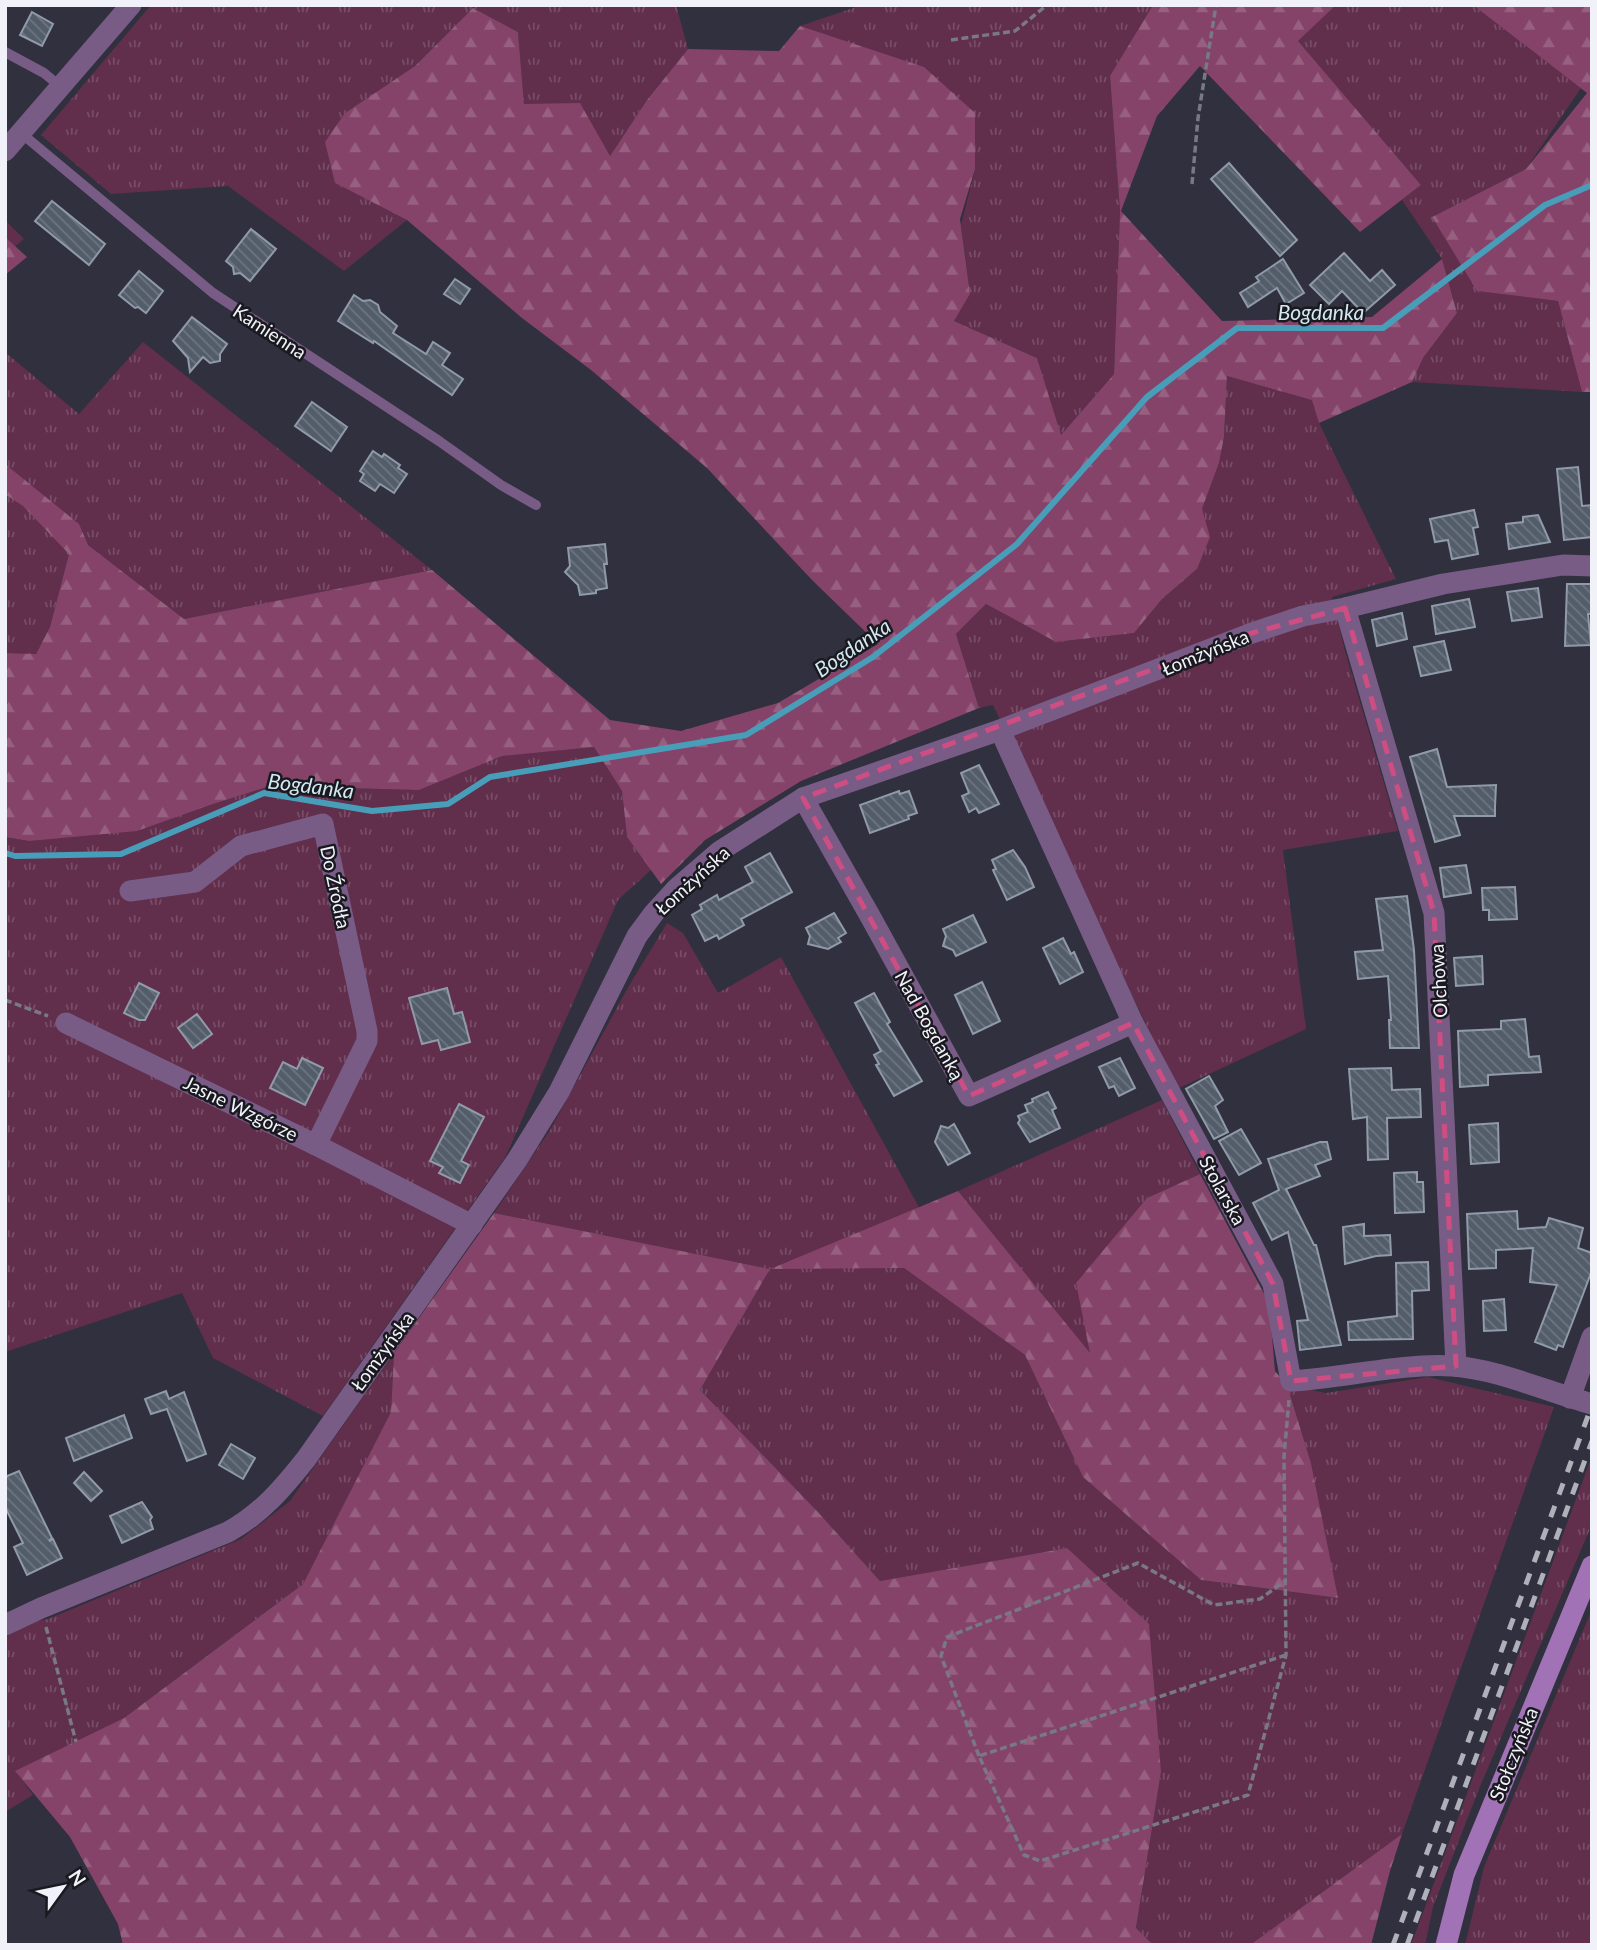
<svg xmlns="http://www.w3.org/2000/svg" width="1597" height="1950" font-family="Lato,sans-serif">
	<defs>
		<pattern id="grass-tufts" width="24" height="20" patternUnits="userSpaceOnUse" patternTransform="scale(1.75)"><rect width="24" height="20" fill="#612e4c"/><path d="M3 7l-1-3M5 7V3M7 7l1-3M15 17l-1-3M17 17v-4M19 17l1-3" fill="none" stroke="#784d67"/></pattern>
		<pattern id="forest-firs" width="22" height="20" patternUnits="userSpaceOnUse" patternTransform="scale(1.75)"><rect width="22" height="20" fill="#85436a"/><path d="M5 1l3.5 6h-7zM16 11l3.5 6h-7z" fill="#975f80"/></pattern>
		<pattern id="building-back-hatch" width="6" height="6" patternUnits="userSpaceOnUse" patternTransform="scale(1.75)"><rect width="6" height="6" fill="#535d6a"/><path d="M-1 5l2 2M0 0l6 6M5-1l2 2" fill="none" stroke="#6c7580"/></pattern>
	</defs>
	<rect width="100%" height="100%" fill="#30303e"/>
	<g fill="url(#grass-tufts)">
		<path d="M151,5H676L688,49L647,100L610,156L524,104L518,32L473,8L415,66L345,113L335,183L407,220L344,271L228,186L111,194L41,135Z"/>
		<path d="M862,5H1153L1110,77L1120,211L1114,374L1060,436L1037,358L954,321L970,294L961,225L975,169L800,26Z"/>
		<path d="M1336,5H1473L1581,88L1526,169L1432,217L1477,291L1558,301L1582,392L1412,382L1423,358L1457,313L1442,259L1402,200L1421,185L1298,41Z"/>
		<path d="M5,220L24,239L5,255Z"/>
		<path d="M143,342L432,570L184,619L88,545L69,554L50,627L36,654L5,653V352L79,414Z"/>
		<path d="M1227,376L1313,400L1319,423L1396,579L1332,597L1345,651L1398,831L1283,850L1306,1029L1177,1089L993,705L979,708L956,634L986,604L1056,642L1134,633L1162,599L1197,569L1202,509L1219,463L1224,437Z"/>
		<path d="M594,747L622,791L627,837L651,870L618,900L506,1156L323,1416L213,1358L182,1293L5,1352V837L29,841L210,805L270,786L419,790L501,756Z"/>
		<path d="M667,923L683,933L718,993L781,957L920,1209L772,1268H904L1025,1355L1083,1477L1201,1580L1337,1598L1311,1463L1287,1385L1326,1393L1428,1377L1554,1407L1402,1834L1250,1945H1153L1136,1929L1161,1772L1067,1548L880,1581L817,1511L700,1390L770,1269L494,1213L550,1130L630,984Z"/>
		<path d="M1162,1100L1200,1174L1147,1198L1091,1355L958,1191Z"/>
		<path d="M394,1353L391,1412L303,1584L124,1718L16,1771L33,1795L5,1812V1637L36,1621L48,1619L241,1539L290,1501Z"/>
		<path d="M1592,1456V1524L1479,1789L1433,1907L1425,1945H1411Z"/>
		<path d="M1592,1609V1945H1465L1484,1867Z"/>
	</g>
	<g fill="url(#forest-firs)">
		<path d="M1153,5H1336L1298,41L1421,185L1360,232L1200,66L1157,116L1121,211L1222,321L1372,317L1442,259L1457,313L1423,358L1412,382L1319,423L1312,400L1227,376L1224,437L1219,463L1202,509L1210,537L1197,569L1162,599L1134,633L1056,642L986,604L956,634L979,708L801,781L705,840L661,884L627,837L622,791L594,747L502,756L419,790L270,786L210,805L137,831L29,841L5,837V653L36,654L50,627L69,554L23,506L5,494V464L79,524L88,545L184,619L432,570L610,720L681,731L778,703L878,644L813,581L707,468L591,370L522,318L407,220L335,183L325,142L345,113L415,66L473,8L518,32L524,104L580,103L610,156L647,100L688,49L779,51L800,26L924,67L975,113V169L960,219L970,294L954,321L1037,358L1061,435L1114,374L1120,211L1110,76Z"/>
		<path d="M1473,5H1592V392H1582L1558,301L1477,291L1432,217L1526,169L1587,93Z"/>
		<path d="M5,237L27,257L5,275Z"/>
		<path d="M1200,1174L1269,1303L1275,1371L1287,1385L1311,1463L1338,1598L1201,1580L1083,1477L1025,1355L904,1268L770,1269L700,1390L817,1511L880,1581L1067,1548L1149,1624L1161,1772L1136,1928L1153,1945H123L118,1924L70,1837L15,1771L124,1718L303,1584L391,1412L394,1353L494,1213L770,1269L958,1191L1090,1353L1076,1283L1147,1198Z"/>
		<path d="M1402,1834L1390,1871L1371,1945H1250Z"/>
	</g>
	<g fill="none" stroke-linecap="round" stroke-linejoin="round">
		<path stroke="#489eb9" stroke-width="6" d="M5,853L15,856L121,854L264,793L372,811L448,804L490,777L746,735L873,657L1017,544L1147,397L1237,328H1383L1545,205L1592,185"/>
	</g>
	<g fill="url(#building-back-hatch)" stroke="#909aa9" stroke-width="2">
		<path d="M32,12L53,24L42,46L20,35Z"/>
		<path d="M1229,163L1297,240L1280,256L1211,179Z"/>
		<path d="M52,201L105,244L89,265L35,221Z"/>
		<path d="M251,229L276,249L250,281L240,273L234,274L233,267L226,261Z"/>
		<path d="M1344,253L1370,281L1382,270L1395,285L1363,313L1342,291L1329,304L1310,285Z"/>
		<path d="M1283,259L1304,293L1286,304L1277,288L1248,307L1240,293L1259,281L1256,277Z"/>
		<path d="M139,271L163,291L146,313L138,307L135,308L119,295Z"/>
		<path d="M455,279L470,289L460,304L444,294Z"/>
		<path d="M354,295L363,301L370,300L378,305L380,312L397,326L393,333L426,354L433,342L450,353L442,365L463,379L452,395L374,341L373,343L338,321Z"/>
		<path d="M192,317L227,344L220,354V361L210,363L203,357L190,372L188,358L173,341Z"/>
		<path d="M312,402L347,427L331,451L295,426Z"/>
		<path d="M373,451L382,457L384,454L400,465L398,468L407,474L394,493L380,484L375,491L360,481L364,474L360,471Z"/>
		<path d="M1578,467L1582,506L1592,505V537L1564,540L1557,469Z"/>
		<path d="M1474,510L1478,527L1473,528L1478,554L1452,559L1448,540L1435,542L1430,519Z"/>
		<path d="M1538,515L1550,542L1509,549L1506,524L1523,522V517Z"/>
		<path d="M605,544L607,564H604L607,588L596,590V593L580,595L578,585L565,572L570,566L568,548Z"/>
		<path d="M1567,584H1592V614H1588L1591,645L1565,646Z"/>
		<path d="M1538,588L1542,617L1512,621L1507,592Z"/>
		<path d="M1469,599L1475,627L1436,634L1432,606Z"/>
		<path d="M1402,613L1407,639L1377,646L1372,620Z"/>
		<path d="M1444,641L1451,670L1421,676L1414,647Z"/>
		<path d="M1437,749L1447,787L1496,785L1495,807V816H1454L1460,835L1435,842L1410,757Z"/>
		<path d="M979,765L999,804L979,813L976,808L969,812L962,796L969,793L961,773Z"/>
		<path d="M899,791L900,794L909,791L917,813L908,816L909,819L870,833L860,805Z"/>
		<path d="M1013,850L1025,867L1034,887L1007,900L993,870L996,869L992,860Z"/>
		<path d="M770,853L792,892L741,919L744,925L719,939L717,935L705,941L692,915L702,909L700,905L717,895L719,900L753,882L745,867Z"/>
		<path d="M1466,865L1471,893L1444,897L1440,868Z"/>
		<path d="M1515,887L1517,919L1489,920V910H1483L1482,888Z"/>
		<path d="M1407,896L1414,950L1419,1048H1390L1389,1020H1391L1388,976L1358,979L1355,952L1383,950L1376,899Z"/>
		<path d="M834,913L846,933L838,938L841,942L828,949L808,944L810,936L806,928Z"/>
		<path d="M973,915L986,942L956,956L953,950L943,946L946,936L943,929Z"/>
		<path d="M1063,938L1071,954L1074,952L1083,972L1060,984L1043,948Z"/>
		<path d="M1482,956L1483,984L1456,986L1454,958Z"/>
		<path d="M982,982L1000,1021L973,1034L955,995Z"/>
		<path d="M139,983L159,993L145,1020H139L124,1013Z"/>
		<path d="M447,988L454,1014L462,1012L470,1042L441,1050L438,1040L422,1044L409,998Z"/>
		<path d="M874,993L890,1022L887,1024L922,1081L894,1096L876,1065L879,1064L874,1055L881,1051L855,1003Z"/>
		<path d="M197,1014L212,1034L193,1048L178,1028Z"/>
		<path d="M1525,1019L1529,1057L1539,1056L1541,1072L1488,1075V1085L1460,1087L1458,1031L1501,1029V1021Z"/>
		<path d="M302,1058L323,1068L305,1105L270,1088L283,1062L297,1069Z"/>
		<path d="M1120,1058L1135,1088L1119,1096L1114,1086L1109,1088L1099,1067Z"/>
		<path d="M1391,1068L1392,1090L1420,1089L1421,1117L1387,1118L1388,1159L1368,1160L1367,1117L1353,1119L1349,1069Z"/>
		<path d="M1209,1076L1223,1100L1215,1106L1228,1132L1214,1139L1186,1089Z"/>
		<path d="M1048,1092L1056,1108L1052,1110L1060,1128L1030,1142L1018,1123L1020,1120L1018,1116L1028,1112L1025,1105L1033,1102L1032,1099Z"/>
		<path d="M459,1104L484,1117L461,1161L469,1165L460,1183L439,1173L443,1167L430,1161Z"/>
		<path d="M1498,1123L1499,1162L1471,1164L1469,1125Z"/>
		<path d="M954,1124L970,1153L948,1165L935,1142L941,1126L948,1128Z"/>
		<path d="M1241,1129L1261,1163L1239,1175L1219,1141Z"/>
		<path d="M1320,1142H1327L1331,1159L1315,1165L1320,1176L1286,1189L1314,1245H1316L1341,1345L1300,1350L1297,1321L1308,1320L1288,1232L1272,1240L1253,1203L1279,1190L1268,1159Z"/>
		<path d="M1417,1172V1182H1423L1424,1212L1395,1213L1394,1173Z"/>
		<path d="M1517,1211L1518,1229L1546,1227L1549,1218L1583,1228L1578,1248L1592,1253V1270L1582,1297L1563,1347L1558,1345L1556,1350L1535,1342L1557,1285L1530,1282L1533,1248L1496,1250V1268L1469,1269L1467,1214Z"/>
		<path d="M1364,1224V1236L1390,1235L1391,1255L1376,1256L1345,1264L1343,1227Z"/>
		<path d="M1428,1262L1429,1290L1412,1291L1413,1339L1349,1340L1348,1322L1397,1316L1396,1263Z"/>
		<path d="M1504,1299L1506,1330L1484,1331L1483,1301Z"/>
		<path d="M166,1391L169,1399L184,1392L206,1454L187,1461L167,1409L151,1414L145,1399Z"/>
		<path d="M124,1415L132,1438L74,1461L66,1438Z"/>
		<path d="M231,1444L255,1458L243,1479L219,1465Z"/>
		<path d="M19,1471L52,1538L49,1541L53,1539L62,1558L27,1575L14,1547L23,1543L5,1507V1477Z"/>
		<path d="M84,1472L102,1491L91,1501L74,1483Z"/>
		<path d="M142,1502L152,1517L150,1520L153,1529L122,1543L110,1516Z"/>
	</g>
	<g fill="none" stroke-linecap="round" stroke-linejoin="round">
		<g stroke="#797985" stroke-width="3.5" stroke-dasharray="7 3.5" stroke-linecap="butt">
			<path d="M951,40L1015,31L1047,5"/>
			<path d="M1192,184L1198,118L1216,5"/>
			<path d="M5,1000L48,1016"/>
			<path d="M46,1627L76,1742"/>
			<path d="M1286,1655L979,1756L1024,1855L1040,1861L1248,1795L1286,1655L1284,1456L1289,1400"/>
			<path d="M979,1756L941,1656L947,1637L1138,1563L1214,1605L1260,1599L1285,1581"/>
		</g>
		<g stroke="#795c86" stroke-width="10">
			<path d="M5,52L44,73L61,87"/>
			<path d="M21,133L213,293L439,441L501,485L536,505"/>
		</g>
		<g stroke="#795c86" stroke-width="21">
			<path d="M5,151L131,5"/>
			<path d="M1345,608L1434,913L1456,1366"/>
			<path d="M1000,730L1133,1023L1273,1284L1291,1381C1345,1378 1399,1363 1452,1366C1498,1369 1547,1392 1592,1404"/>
			<path d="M803,798L870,916L969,1096L1133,1023"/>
			<path d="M130,891L195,882L241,846L323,824L367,1031V1041L316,1145"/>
			<path d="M66,1023L316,1145L472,1225"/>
			<path d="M1570,1398L1592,1337"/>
			<path d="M5,1625L41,1608L228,1532C261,1514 283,1488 306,1459L517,1160L559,1092L637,936L654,913L676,889L720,851L803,798L1000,730L1252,633L1303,616L1345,608L1443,584L1563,565L1592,566"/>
		</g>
		<path stroke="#a172b5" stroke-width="21" d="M1446,1945L1464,1875L1592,1566"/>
		<g stroke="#b0b0ba" stroke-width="5" stroke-dasharray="12 12" stroke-linecap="butt">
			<path d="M1393,1945L1592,1405"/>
			<path d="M1407,1945L1592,1441"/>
		</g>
	</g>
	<path fill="none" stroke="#ce4e83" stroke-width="5" stroke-dasharray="14 9" stroke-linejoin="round" d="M1345,608L1434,913L1456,1366L1291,1381L1273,1284L1133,1023L969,1096L803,798L1252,633Z"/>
	<g text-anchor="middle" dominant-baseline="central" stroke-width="5" stroke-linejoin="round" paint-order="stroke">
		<g font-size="19" fill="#f1f1fa" stroke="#19191f">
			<text transform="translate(270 331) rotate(33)">Kamienna</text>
			<text transform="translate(1205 652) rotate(-22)">Łomżyńska</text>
			<text transform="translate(692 880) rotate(-42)">Łomżyńska</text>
			<text transform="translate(336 887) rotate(78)">Do Źródła</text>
			<text transform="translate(1438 981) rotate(-93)">Olchowa</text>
			<text transform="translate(930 1025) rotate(61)">Nad Bogdanką</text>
			<text transform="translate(241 1108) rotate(26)">Jasne Wzgórze</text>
			<text transform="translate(1223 1190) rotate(61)">Stolarska</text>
			<text transform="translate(382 1351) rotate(-54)">Łomżyńska</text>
			<text transform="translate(1513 1754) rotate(-68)">Stołczyńska</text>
		</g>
		<g font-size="21" font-style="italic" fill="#d2e8f2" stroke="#19191f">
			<text x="1321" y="311">Bogdanka</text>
			<text transform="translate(852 647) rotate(-34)">Bogdanka</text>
			<text transform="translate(311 785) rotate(7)">Bogdanka</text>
		</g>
	</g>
	<rect width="1597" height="1950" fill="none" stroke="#f1f1fa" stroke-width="14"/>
	<g transform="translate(63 1887) rotate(57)" stroke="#19191f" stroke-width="5" paint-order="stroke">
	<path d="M0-5L12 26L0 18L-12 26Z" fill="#f1f1fa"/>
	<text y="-10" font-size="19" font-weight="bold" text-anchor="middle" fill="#f1f1fa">N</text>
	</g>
</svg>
